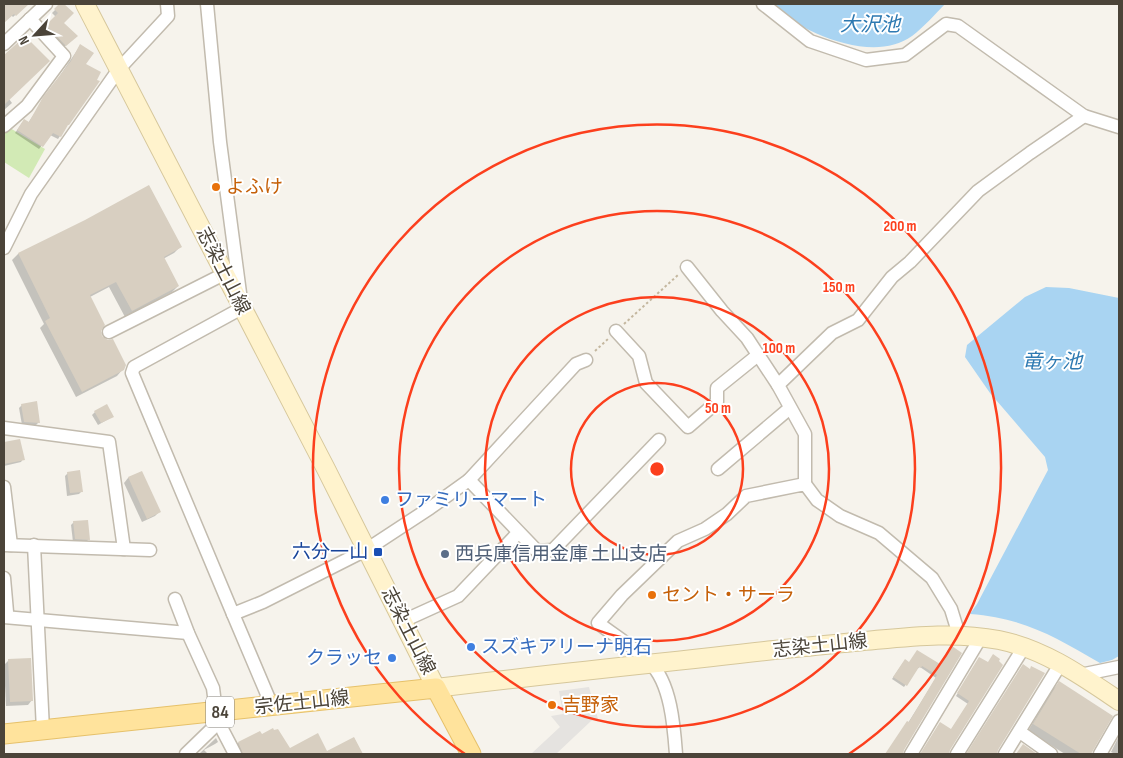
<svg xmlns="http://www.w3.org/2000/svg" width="1123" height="758" font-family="'Sofia Sans Condensed','Noto Sans JP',sans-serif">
	<rect width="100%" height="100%" fill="#f6f3ec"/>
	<path fill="#d2eab5" d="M10,128L45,149L29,178L4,162V134Z"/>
	<path fill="#e5e3e0" d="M589,687L598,719L591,721L556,754H531L560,727L551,716L563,714L559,691Z"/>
	<g fill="#a9d4f2">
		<path d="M768,4H945C935,14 924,27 912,36C872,65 802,32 768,4Z"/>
		<path d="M1046,287L1069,288L1119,298V656L1112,660L1100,663C1054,636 1023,618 970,614L977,604L1048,470L1045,457L990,393L965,357L967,345L1025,297Z"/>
	</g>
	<g fill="#0003">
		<path d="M4,4H21L24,7L13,17L11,15L4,22Z"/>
		<path d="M61,4L72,13L63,23L76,36L63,48L45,28L56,17L52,13Z"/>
		<path d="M25,37L9,99L12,103L4,110V57Z"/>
		<path d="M80,46L84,65L95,80L60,136L58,139L50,135L39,149L15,133L22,123H28Z"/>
		<path d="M86,221L180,247L174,253L163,259L178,286L172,292L125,317L109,287L90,297L101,328L100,336L123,369L117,376L76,397L40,328L44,324L12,260L18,254Z"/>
		<path d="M22,405L39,422L36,425H22L19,408Z"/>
		<path d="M95,412L112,417L98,425L92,415Z"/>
		<path d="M19,440L23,459L21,462L4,466V444Z"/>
		<path d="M141,472L159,512L155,516L142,522L124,483L128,478Z"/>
		<path d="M68,473L82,491L79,494L67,496L65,476Z"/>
		<path d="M74,522L89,539L86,542H73L71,525Z"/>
		<path d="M950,650L903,749V754H886L908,723L936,678L920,667L917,669L904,687L892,679L903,663L939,665Z"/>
		<path d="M979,658L987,664L949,749V754H921L938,726L940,723L951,730L968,704L956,696Z"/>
		<path d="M9,660L32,700L28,705L6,706L4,665Z"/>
		<path d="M1059,683L1111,716L1089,754H1065L1028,731L1053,689Z"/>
		<path d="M261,735L289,750L327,752L354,738L362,754H240L235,746L238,743Z"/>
		<path d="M1119,736V754H1115L1111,752Z"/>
		<path d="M216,738L218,742L215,744L204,750L208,754H199Z"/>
	</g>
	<g fill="#d8cfc1">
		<path d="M4,4H29L16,16L14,14L4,23Z"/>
		<path d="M59,4H64L74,13L64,23L78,36L66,46L46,25L58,13L54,9Z"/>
		<path d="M25,36L50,61L4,105V55Z"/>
		<path d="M80,44L94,53L86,64L101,72L97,80L100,81L69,125H68L61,137L53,133L43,147L17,130L24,119L29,122L43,97L71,61Z"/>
		<path d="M149,185L182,247L164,257L179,286L132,311L116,282L90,295L105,325L101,331L102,336L108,340L113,339L126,365L124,370L82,392L45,321L50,318L18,253L85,220Z"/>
		<path d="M37,401L40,423L24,422L21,404Z"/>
		<path d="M107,404L114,417L101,423L94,411Z"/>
		<path d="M20,439L25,460L4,464V442Z"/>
		<path d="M80,470L83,492L70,493L67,472Z"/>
		<path d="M142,471L161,512L147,519L128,477Z"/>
		<path d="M88,520L90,540L75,539L73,521Z"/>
		<path d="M952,646L962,653L904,750L903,754H885L907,721L909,722L937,675L922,666L921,668L919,667L907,686L893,677L905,659L909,662L917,650L940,664Z"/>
		<path d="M993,654L1000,659L999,661L1003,665L950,750L949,754H920L940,722L951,729L969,701L957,693L979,657L988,662Z"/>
		<path d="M31,658L33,701L10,702L8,659Z"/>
		<path d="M1023,664L1030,669L1031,666L1045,673L998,750L997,754H966Z"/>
		<path d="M1059,681L1113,716L1091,754H1081L1033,724Z"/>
		<path d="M273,728L274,730L278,729L290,748L318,733L327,751L354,737L363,754H243L238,742L260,731L262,734Z"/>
		<path d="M1023,744L1037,754H1016Z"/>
	</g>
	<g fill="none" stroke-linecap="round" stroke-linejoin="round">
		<defs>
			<g id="street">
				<path d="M207,4L220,142L242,308L134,367L132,373L233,614L263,602L366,550L430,508L469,480L576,364L586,360"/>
				<path d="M763,4L810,41L866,60L905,55L946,24L958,26L1084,116L1119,127"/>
				<path d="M4,44L46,4"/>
				<path d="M4,126L27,106L64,56L30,19"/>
				<path d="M4,248L31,194L119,69L168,16L167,4"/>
				<path d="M687,267L722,311L747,338L778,385"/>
				<path d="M616,331L639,356L646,383L688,427L717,402V388L758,355"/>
				<path d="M109,332L224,274"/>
				<path d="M4,428L109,442L124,549"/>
				<path d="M718,469L790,408"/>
				<path d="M469,480L537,551L553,550L659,440"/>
				<path d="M805,484V434L778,385L832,333L858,320L892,277L910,262L978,191L1030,153L1084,116"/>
				<path d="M4,487L11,545"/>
				<path d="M4,545L150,550"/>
				<path d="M34,545L43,730"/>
				<path d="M4,578L7,612"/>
				<path d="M175,599L188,633L213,688L216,712L223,731L235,754"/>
				<path d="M233,614L272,706"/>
				<path d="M4,617L188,633"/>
				<path d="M403,621L458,596L518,533"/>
				<path d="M1080,675L1119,667"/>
				<path d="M1020,732L1051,754"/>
				<path d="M186,754L219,722"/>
				<path d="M676,754C674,727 671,683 650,663C635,648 615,636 598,623L622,595L678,541L705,529L727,514L746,496L805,484L817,500L840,516L879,533L932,578L951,609L959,635"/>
				<path d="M911,754L981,637"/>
				<path d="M957,754L1024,647"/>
				<path d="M1005,754L1061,663"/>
				<path d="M1100,754L1119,721"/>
			</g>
			<path id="secondary" d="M85,4L326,469L436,688C549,674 661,663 774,650C808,647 841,643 875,640C917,636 957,632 999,640C1044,649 1082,676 1119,701"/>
			<path id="primary" d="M4,734L436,688L471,754"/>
		</defs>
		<use href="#street" stroke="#c2bbae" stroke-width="15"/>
		<use href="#secondary" stroke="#d6c79b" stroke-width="20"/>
		<use href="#primary" stroke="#e6c16a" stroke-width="21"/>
		<g stroke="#c4b79f" stroke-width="2" stroke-dasharray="2.5 2.5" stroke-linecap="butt">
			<path d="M624,324L678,275"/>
			<path d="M595,351L608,339"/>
		</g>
		<use href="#street" stroke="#fff" stroke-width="12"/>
		<use href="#secondary" stroke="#fff3cd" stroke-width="18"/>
		<use href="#primary" stroke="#ffe39c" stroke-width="19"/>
	</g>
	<g fill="none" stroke="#fc3f1d" stroke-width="2.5">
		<circle cx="657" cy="469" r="86"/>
		<circle cx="657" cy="469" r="172"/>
		<circle cx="657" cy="469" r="258"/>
		<path d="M465 754A344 344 0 1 1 849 754"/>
	</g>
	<g fill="#e8710a" stroke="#fff" stroke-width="2">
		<circle cx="216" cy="187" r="5"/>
		<circle cx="652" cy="595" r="5"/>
		<circle cx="552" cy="705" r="5"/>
	</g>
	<g fill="#3f7fe0" stroke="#fff" stroke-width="2">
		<circle cx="385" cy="500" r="5"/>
		<circle cx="471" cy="647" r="5"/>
		<circle cx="392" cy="658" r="5"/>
	</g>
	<rect fill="#1a4fb4" stroke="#fff" stroke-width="2" x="373" y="547" width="10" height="10" rx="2.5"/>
	<circle fill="#5c6f8a" stroke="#fff" stroke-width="2" cx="445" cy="554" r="5"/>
	<g text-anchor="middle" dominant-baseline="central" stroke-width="4" stroke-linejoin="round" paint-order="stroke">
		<rect fill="#fff" stroke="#817c74" stroke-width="1" x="206" y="696.5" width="28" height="31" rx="4"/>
		<g font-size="18" font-weight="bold" fill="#4b4439">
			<text x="220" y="712">84</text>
		</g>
		<g font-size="19" fill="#c56008" stroke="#fff" text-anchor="start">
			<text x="226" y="187">よふけ</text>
			<text x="662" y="595">セント・サーラ</text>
			<text x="562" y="705">吉野家</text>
		</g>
		<g font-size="19" fill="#4b4439" stroke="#fff">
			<text transform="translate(223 271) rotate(63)">志染土山線</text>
			<text transform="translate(408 631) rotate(63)">志染土山線</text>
			<text transform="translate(820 646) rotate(-6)">志染土山線</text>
			<text transform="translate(302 703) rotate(-6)">宗佐土山線</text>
		</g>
		<g font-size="19" fill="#366cbe" stroke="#fff" text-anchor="start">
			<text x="395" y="500">ファミリーマート</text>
			<text x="481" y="647">スズキアリーナ明石</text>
			<text x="382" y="658" text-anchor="end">クラッセ</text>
		</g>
		<g font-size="19" fill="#164399" stroke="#fff" text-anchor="end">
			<text x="368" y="552">六分一山</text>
		</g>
		<g font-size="19" fill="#4e5e75" stroke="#fff" text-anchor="start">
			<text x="455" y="554">西兵庫信用金庫 土山支店</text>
		</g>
		<g font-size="20" font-style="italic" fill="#2e7ab2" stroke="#fff">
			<text x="870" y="25">大沢池</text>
			<text x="1052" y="362">竜ヶ池</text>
		</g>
	</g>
	<circle cx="657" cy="469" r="8" fill="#fc3f1d" stroke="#fff" stroke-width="2.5"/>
	<g font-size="15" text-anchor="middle" font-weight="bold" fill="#fc3f1d" stroke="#fff" stroke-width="4" stroke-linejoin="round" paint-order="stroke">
		<text x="900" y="231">200 m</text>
		<text x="839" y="292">150 m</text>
		<text x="779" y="353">100 m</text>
		<text x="718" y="413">50 m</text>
	</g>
	<rect width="1123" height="758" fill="none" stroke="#4b4439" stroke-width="10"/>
	<g transform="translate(35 35) rotate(244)" stroke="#ffffff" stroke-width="4" paint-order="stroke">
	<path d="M0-4L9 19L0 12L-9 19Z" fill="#4b4439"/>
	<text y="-8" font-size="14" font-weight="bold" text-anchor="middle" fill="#4b4439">N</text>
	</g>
</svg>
